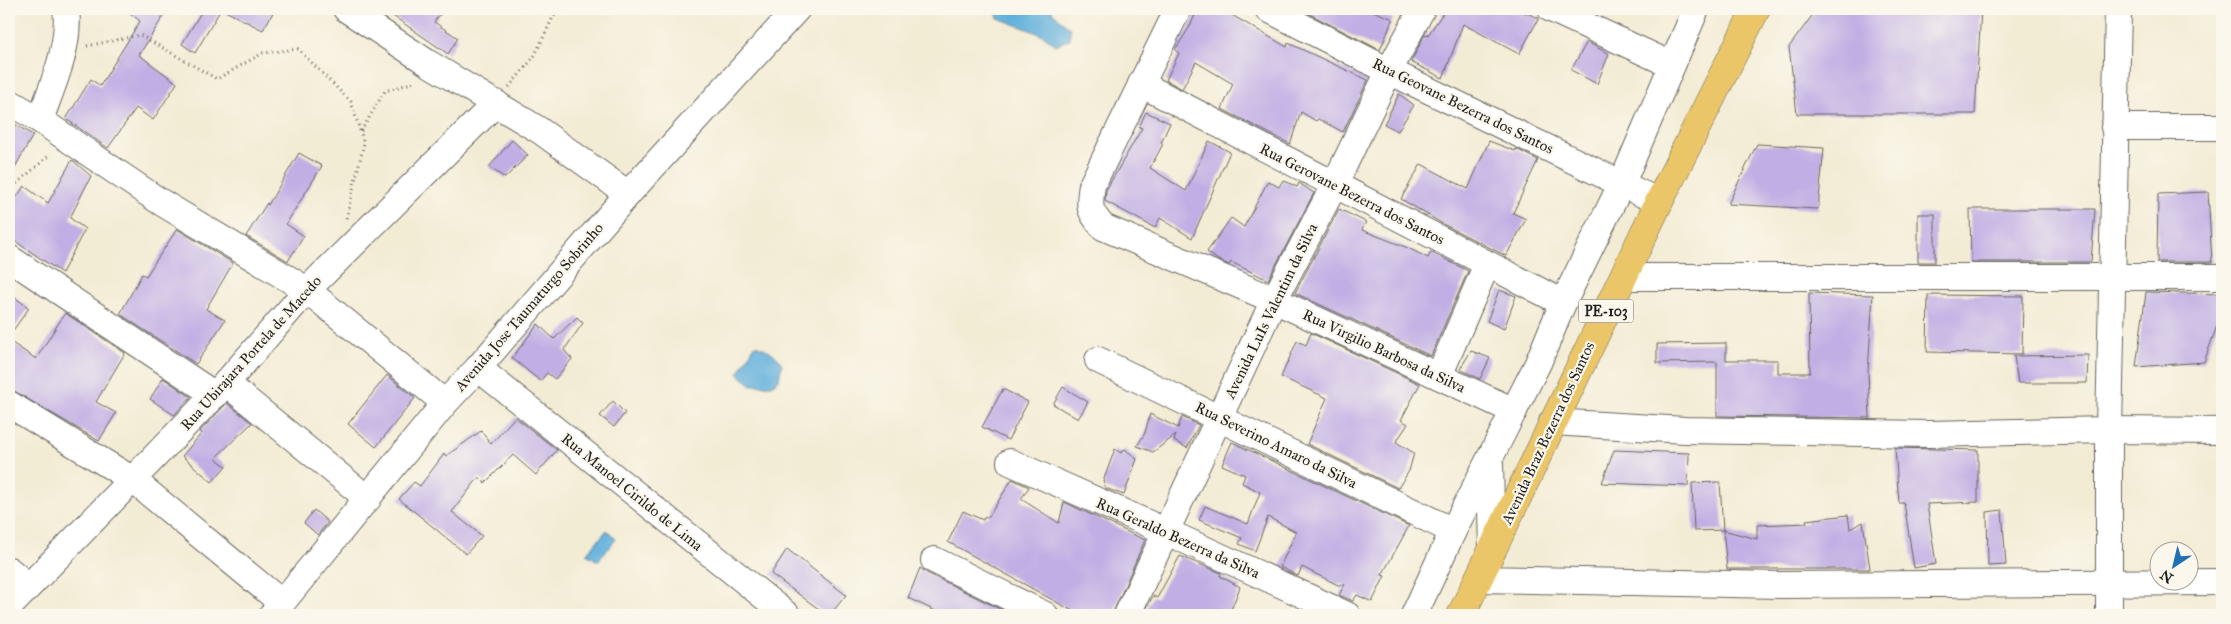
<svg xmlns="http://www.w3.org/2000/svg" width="2231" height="624" font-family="'IM FELL Great Primer',serif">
	<rect width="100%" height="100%" fill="#fbf7ec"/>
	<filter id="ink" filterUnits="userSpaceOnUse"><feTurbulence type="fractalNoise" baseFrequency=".02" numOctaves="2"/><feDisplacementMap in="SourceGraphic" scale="10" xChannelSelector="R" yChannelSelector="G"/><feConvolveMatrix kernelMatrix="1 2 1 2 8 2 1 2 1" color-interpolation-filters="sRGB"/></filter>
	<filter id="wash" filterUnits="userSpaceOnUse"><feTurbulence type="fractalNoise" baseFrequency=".0096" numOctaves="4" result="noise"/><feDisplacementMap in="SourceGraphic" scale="20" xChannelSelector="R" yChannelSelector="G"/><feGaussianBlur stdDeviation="1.12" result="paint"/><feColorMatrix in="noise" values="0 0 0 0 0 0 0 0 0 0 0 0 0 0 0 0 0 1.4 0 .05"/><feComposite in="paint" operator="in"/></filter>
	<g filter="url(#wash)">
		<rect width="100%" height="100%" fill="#f3ecd5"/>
		<g fill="#62b0dc" stroke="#3f667c">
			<path d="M995,9H1052V12L1070,28V39L1056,45L1043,35L998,18Z"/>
			<path d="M755,345C768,349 775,353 782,364L779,379L772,385H752L738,374Z"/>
			<path d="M607,530L616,539L598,561L586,554Z"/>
		</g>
		<g id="blocks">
			<g fill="#c0aee4">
				<path d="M125,9H168L139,55L177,83L153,120L136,108L108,148L66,119L91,79L100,86L140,21Z"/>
				<path d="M203,9H221L195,53L182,44Z"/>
				<path d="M221,9H275L263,30Z"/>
				<path d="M383,9H444L434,22L458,38L448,54Z"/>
				<path d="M1198,9H1232L1230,14L1287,47L1288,43L1368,80L1343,132L1318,119L1316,121L1301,112L1290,144L1222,109L1233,84L1196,62L1182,89L1166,80L1179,53L1175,50L1189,28Z"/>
				<path d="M1300,9H1368L1393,19L1380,50Z"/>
				<path d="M1437,9H1516L1539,18L1519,54L1463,24L1443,78L1411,62L1425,34L1428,35L1443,13Z"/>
				<path d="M1817,9H1981L1975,114H1797L1789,47Z"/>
				<path d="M1587,42L1609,54L1597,84L1571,70Z"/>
				<path d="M1399,94L1414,105L1398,131L1384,124Z"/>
				<path d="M1146,112L1170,123L1161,143L1163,144L1150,168L1186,191L1209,141L1230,152L1192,238L1160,218L1155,228L1105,201L1106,190L1142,128L1139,127Z"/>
				<path d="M9,121L33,135L9,178Z"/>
				<path d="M512,140L528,155L505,178L489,167Z"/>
				<path d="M1489,141L1515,151L1516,149L1538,160L1513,213L1526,219L1506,256L1443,224L1401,199L1421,164L1468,189Z"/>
				<path d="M1757,144L1824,148L1818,209L1728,204Z"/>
				<path d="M299,153L322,166L286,224L304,236L288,261L246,236L267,203L268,205Z"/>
				<path d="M72,160L91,176L70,218L85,229L62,273L9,237V209L24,186L48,203Z"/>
				<path d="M1283,180L1297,187L1299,183L1314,193L1268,280L1231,262L1229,265L1218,260L1207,252L1231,218L1244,227L1268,181L1279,187Z"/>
				<path d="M2208,192L2212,262H2157L2158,194Z"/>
				<path d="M1339,209L1366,222L1362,230L1408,248L1428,258L1431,252L1468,271L1431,356L1295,293Z"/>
				<path d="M1970,209H2095L2091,262H1971Z"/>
				<rect x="1918" y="214" width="17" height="48"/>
				<path d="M177,229L233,263L206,309L225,320L196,364L120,314L142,274L146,276Z"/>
				<path d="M1499,290L1516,296L1504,329L1487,321Z"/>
				<path d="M2146,292L2222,294V312L2204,362L2136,367Z"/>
				<path d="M9,293L29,308L9,336Z"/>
				<path d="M1809,293L1873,295L1868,371L1870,418L1717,416V362L1657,363V344L1726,343V360H1778V373H1810Z"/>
				<path d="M1928,295L2023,296L2022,354L1927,352Z"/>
				<path d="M65,313L125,353L96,402L116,413L99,441L9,388V341L36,359Z"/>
				<path d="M577,317L583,323L564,350L572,359L555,379L547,373L540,381L512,358L538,324L554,339Z"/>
				<path d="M1311,333L1420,384L1401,420L1408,424L1396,442L1414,453L1409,471L1398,488L1307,444L1327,398L1281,377L1297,341L1306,345Z"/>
				<path d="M1471,351L1490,358L1480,379L1460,369Z"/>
				<path d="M2088,355L2087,383H2018L2014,356Z"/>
				<path d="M387,375L415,398L376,447L348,424Z"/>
				<path d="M163,378L191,397L174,415L150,399Z"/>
				<path d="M1063,387L1088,402L1078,419L1053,404Z"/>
				<path d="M1003,389L1028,402L1008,440L982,427Z"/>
				<path d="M613,401L625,413L614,427L600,416Z"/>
				<path d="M227,403L252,423L215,458L226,466L212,482L182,456L202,433L200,431Z"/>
				<path d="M1150,414L1178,428L1182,417L1199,425L1187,448L1174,441L1176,435L1153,452L1137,446L1145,433Z"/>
				<path d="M515,417L557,450L536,475L513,455L485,483L479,477L452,512L482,536L466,554L399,499L414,482L420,486L444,454L446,456L481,431L491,444Z"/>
				<path d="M1232,442L1409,526L1382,575L1385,576L1372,602L1357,595L1353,601L1339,595L1345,584L1338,585L1302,567L1298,576L1280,567L1296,532L1268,517L1255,551L1239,544L1242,538L1199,520L1205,506L1248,524L1260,492L1242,483L1245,475L1222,465Z"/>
				<path d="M1895,448L1978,450V502L1927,504L1936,564L1914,568L1904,503H1899Z"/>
				<path d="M1115,449L1121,453L1125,449L1137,459L1124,495L1105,488L1104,479Z"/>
				<path d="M1614,450L1689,453L1688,486L1602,483Z"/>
				<path d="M1012,479L1029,487L1021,499L1059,523L1064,502L1145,540L1112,615H1080L948,542L963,511L983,520L985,516L988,518Z"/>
				<path d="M1720,482L1723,530L1694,531L1692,483Z"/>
				<path d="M314,510L328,522L318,535L304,523Z"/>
				<path d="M2002,510L2006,565L1988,566L1987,512Z"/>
				<path d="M1848,515L1850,529L1863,522L1870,569H1727L1723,530L1757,539V525L1807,523L1806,520Z"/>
				<path d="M787,549L846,595L830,615H827L771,574Z"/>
				<path d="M1180,556L1221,573L1220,576L1240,587L1229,615H1143L1153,596L1157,598Z"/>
				<path d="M920,568L927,573L1012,615H944L908,598Z"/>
			</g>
		</g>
	</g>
	<g filter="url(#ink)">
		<use href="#blocks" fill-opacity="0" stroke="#67655d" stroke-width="1"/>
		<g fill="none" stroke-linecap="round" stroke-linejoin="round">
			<defs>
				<g id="minor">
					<path d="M346,9L428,63L539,130L628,194"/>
					<path d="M1178,9L1092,185C1089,207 1088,210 1103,227L1274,300L1514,411"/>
					<path d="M1268,9L1389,71L1659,202"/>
					<path d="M1551,9L1672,65"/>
					<path d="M1141,84L1563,303"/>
					<path d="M9,102L40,120L159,201L307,290L445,403"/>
					<path d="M40,120C52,86 71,46 66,9"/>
					<path d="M2114,127H2222"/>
					<path d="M9,258L215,395"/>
					<path d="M1623,277H2222"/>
					<path d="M1098,360L1453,531"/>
					<path d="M478,368L787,615"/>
					<path d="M1439,376L1487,264"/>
					<path d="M226,383L368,499"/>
					<path d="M9,404L133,480L282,603"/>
					<path d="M1552,422L1685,430L1928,434L2109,430L2222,431"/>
					<path d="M1010,462L1165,531L1347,615"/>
					<path d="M1490,464L1492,552"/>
					<path d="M934,560L1045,615"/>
					<path d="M9,570L28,586"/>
					<path d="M1478,579L1780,585L2222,582"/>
					<path d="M9,607L226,383L307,290L496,103"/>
					<path d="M272,615L445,403L478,368L628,194L797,9"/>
					<path d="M1127,615L1274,300L1334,186L1389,71L1422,9"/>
					<path d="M1414,615L1453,531L1538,363L1563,303L1622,183L1696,9"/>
					<path d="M2109,615V430L2118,9"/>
				</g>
				<path id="major" d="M1461,615L1659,202L1756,9"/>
			</defs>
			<use href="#minor" stroke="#67655d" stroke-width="28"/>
			<use href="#major" stroke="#67655d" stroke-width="29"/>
			<g stroke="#67655d" stroke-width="3" stroke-dasharray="1 4" stroke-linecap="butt">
				<path d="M87,46L140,35L217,79L263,53L298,49L351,102L364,143L346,219"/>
				<path d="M509,87L534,57L557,9"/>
				<path d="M361,131L385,91L415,82"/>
				<path d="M9,190L50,155"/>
			</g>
			<use href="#minor" stroke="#fff" stroke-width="26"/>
			<use href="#major" stroke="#ebc669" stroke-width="28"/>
		</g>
	</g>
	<g text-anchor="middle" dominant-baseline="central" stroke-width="4.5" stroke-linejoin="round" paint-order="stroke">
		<rect fill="#fbf7ec" stroke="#5f5e5a" stroke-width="1" x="1578.5" y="299.5" width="55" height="23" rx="4"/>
		<g font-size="14" font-weight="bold" fill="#1c1c1c">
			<text x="1606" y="311">PE-103</text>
		</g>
		<g font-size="15" fill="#1c1c1c" stroke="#fbf7ec">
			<text transform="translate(1463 106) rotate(26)">Rua Geovane Bezerra dos Santos</text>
			<text transform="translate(1352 194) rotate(27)">Rua Gerovane Bezerra dos Santos</text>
			<text transform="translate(529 307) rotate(-49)">Avenida Jose Taumaturgo Sobrinho</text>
			<text transform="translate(1271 311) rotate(-64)">Avenida LuIs Valentim da Silva</text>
			<text transform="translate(1384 351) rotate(25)">Rua Virgilio Barbosa da Silva</text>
			<text transform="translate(251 353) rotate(-48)">Rua Ubirajara Portela de Macedo</text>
			<text transform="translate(1548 433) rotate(-65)">Avenida Braz Bezerra dos Santos</text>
			<text transform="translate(1276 445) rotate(26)">Rua Severino Amaro da Silva</text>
			<text transform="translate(632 492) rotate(39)">Rua Manoel Cirildo de Lima</text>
			<text transform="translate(1178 538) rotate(24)">Rua Geraldo Bezerra da Silva</text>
		</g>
	</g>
	<rect width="2231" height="624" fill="none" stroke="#fbf7ec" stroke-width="30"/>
	<g transform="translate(2174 566) rotate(215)"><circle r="24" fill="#fbf7ec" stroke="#a29f99"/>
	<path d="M0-4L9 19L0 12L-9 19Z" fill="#1f6fb2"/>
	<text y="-8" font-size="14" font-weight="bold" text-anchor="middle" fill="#1c1c1c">N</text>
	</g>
</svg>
